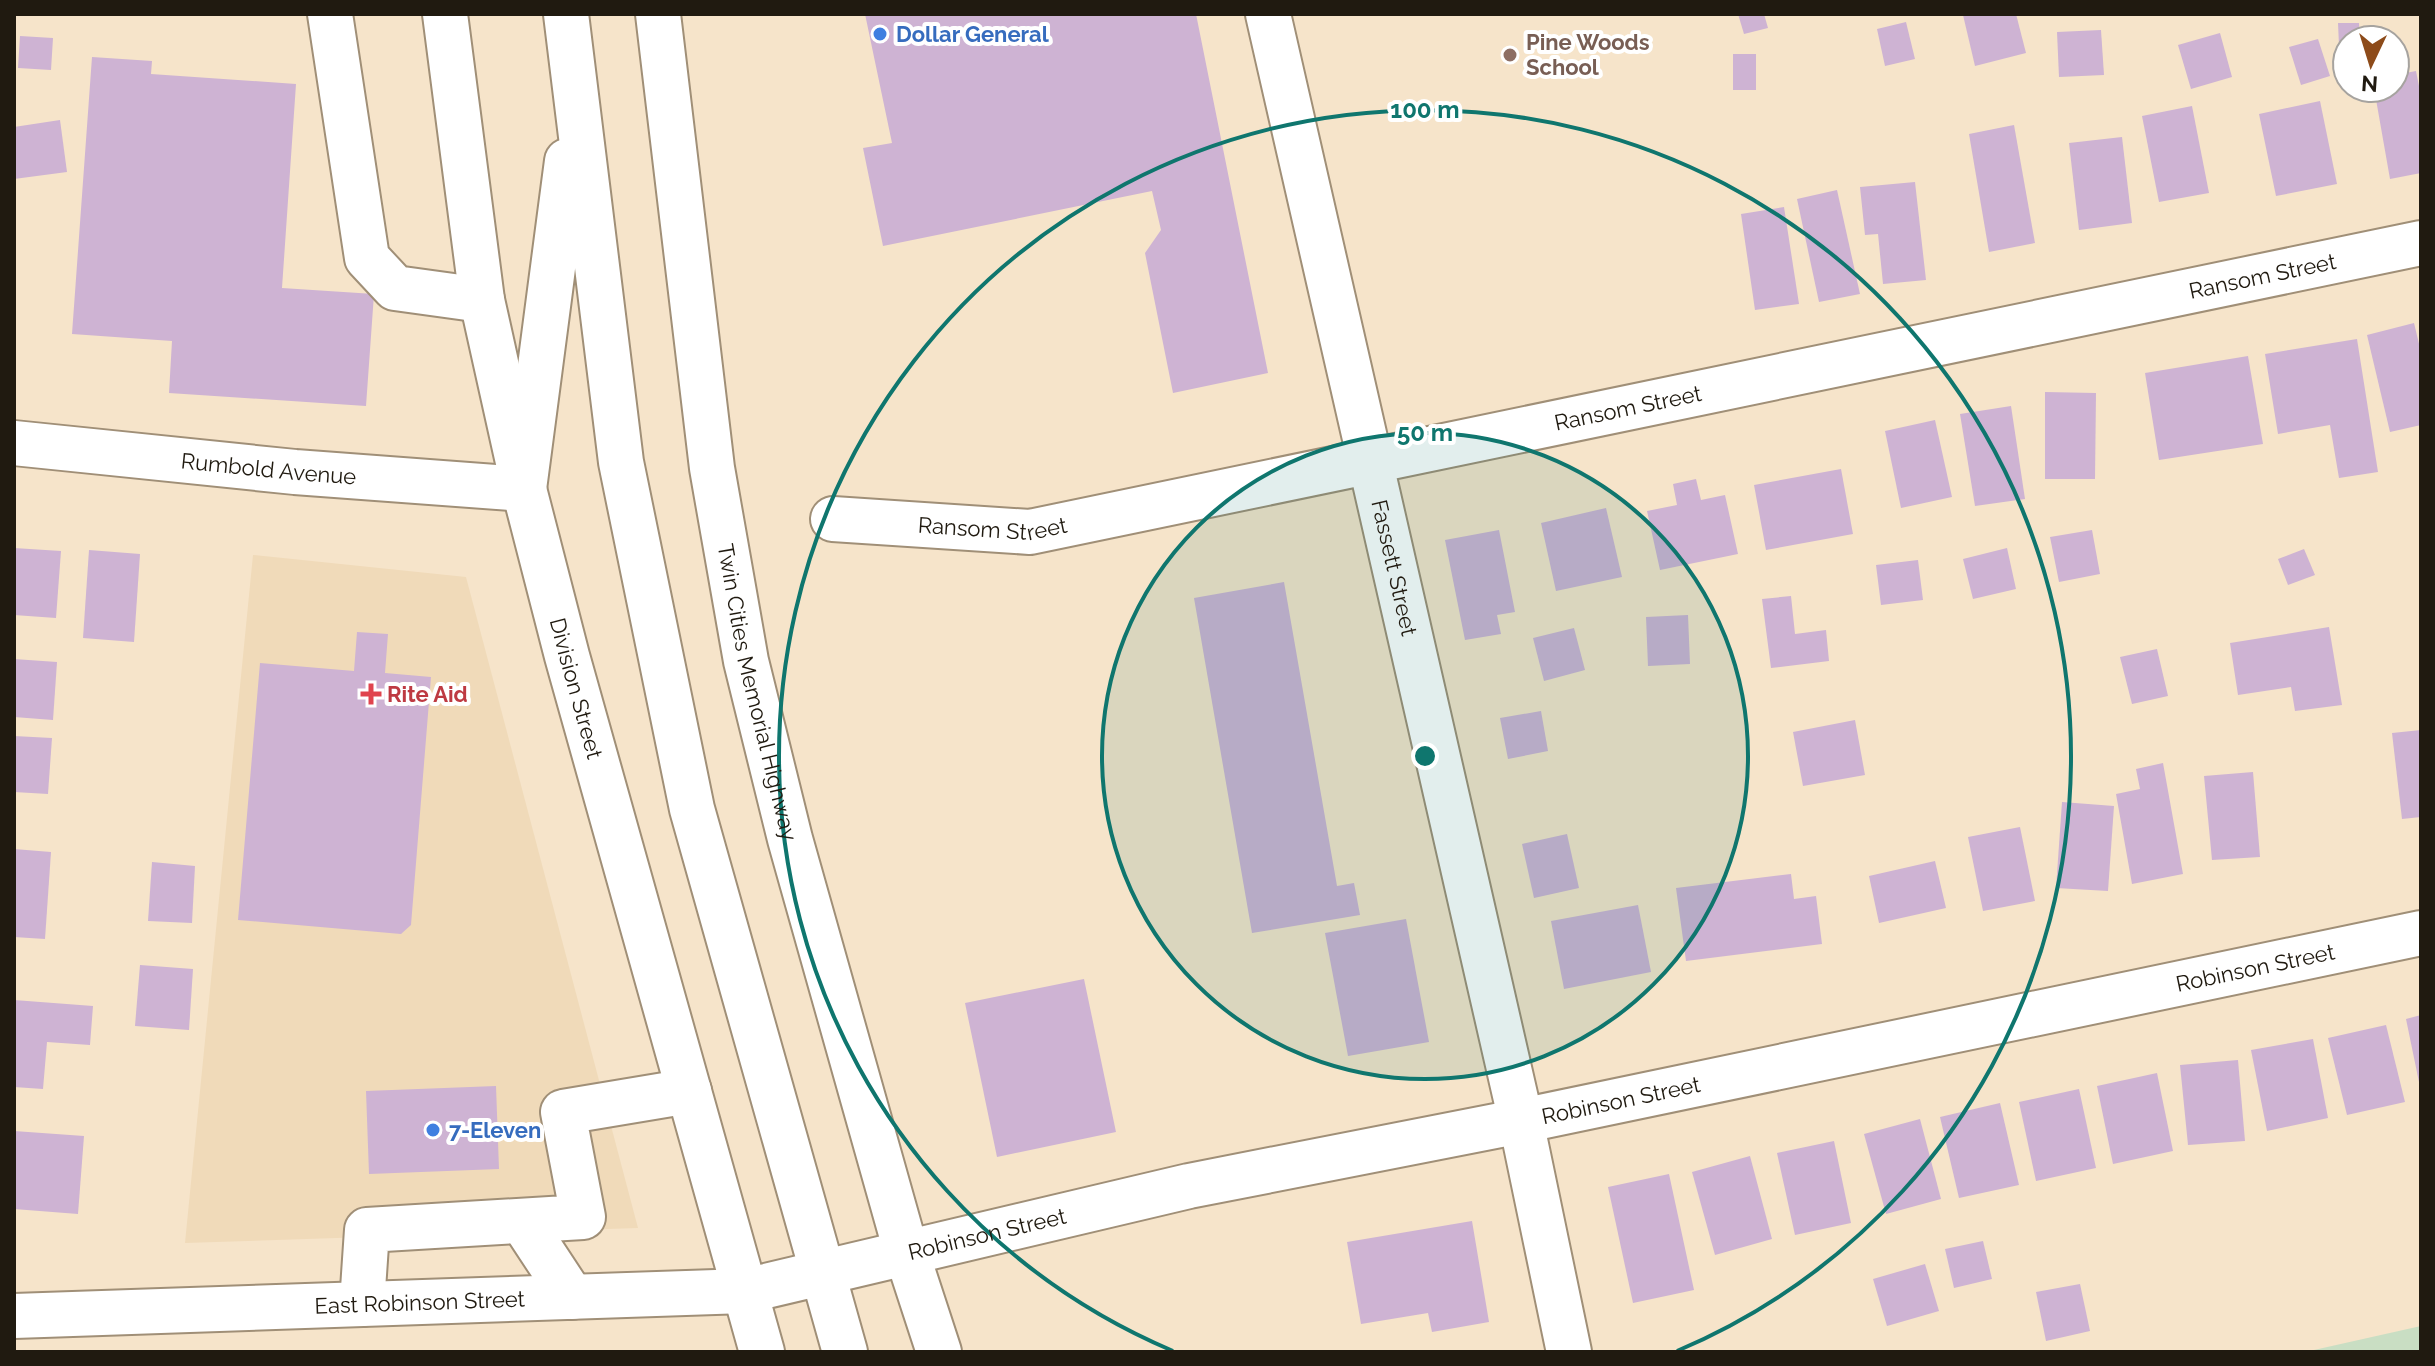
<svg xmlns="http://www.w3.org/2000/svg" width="2435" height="1366" font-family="Raleway,sans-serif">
	<rect width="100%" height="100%" fill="#f6e4ca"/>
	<path fill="#f0dab9" d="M253,555L466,577L638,1228L185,1243Z"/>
	<path fill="#c9dec3" d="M2421,1326V1352H2305Z"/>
	<g fill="#ceb3d3">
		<path d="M865,14H1196L1268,373L1173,393L1145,253L1161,230L1152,191L883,246L863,148L892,143Z"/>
		<path d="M1738,14H1764L1768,28L1744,34Z"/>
		<path d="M2016,14L2026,53L1975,66L1963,15Z"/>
		<path d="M1906,22L1915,59L1885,66L1877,29Z"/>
		<path d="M2338,23H2359L2360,40H2347V46H2339Z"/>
		<path d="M2101,30L2104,75L2059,77L2057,32Z"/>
		<path d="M2220,33L2232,77L2191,89L2178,45Z"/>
		<path d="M20,36L53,38L51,70L18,68Z"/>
		<path d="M2318,39L2330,76L2301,85L2289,47Z"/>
		<rect x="1733" y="54" width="23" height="36"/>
		<path d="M92,57L152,61L151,74L296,84L282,288L374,294L366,406L169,393L172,341L72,334Z"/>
		<path d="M2416,71L2421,96V173L2390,179L2374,88H2395V75Z"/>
		<path d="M2320,101L2337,184L2276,196L2259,114Z"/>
		<path d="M2192,106L2209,193L2159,202L2142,116Z"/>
		<path d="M60,120L67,172L14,179V127Z"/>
		<path d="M2014,125L2035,243L1989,252L1969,134Z"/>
		<path d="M2122,137L2132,223L2079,230L2069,143Z"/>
		<path d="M1915,182L1926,280L1883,284L1878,234L1865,235L1860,187Z"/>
		<path d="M1837,190L1860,294L1819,302L1797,199Z"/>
		<path d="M1784,207L1799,304L1755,310L1741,214Z"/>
		<path d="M2414,323L2421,352V425L2390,432L2367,335Z"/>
		<path d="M2357,339L2378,472L2339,478L2330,425L2278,434L2265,354Z"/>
		<path d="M2248,356L2263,444L2159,460L2145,373Z"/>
		<path d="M2045,392L2096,393L2095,479H2045Z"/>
		<path d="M2011,406L2025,499L1975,506L1960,414Z"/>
		<path d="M1935,420L1952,497L1901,508L1885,431Z"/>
		<path d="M1841,469L1853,534L1766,550L1754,485Z"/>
		<path d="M1696,479L1701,500L1725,495L1738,554L1660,570L1647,511L1677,505L1673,484Z"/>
		<path d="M1606,508L1622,577L1556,591L1541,523Z"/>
		<path d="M1499,530L1515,612L1497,615L1501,634L1465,640L1445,540Z"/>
		<path d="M2092,530L2100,574L2059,582L2050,537Z"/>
		<path d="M14,548L61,551L56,618L14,615Z"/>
		<path d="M2007,548L2016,589L1973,599L1963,559Z"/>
		<path d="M2304,549L2315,575L2288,585L2278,559Z"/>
		<path d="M89,550L140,554L134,642L83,638Z"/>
		<path d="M1918,560L1923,600L1881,605L1876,565Z"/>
		<path d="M1284,582L1337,886L1354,883L1360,915L1252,933L1194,598Z"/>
		<path d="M1791,596L1795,634L1826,630L1829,661L1771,668L1762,599Z"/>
		<path d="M1688,615L1690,664L1648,666L1646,617Z"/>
		<path d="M2329,627L2342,705L2295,711L2291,687L2238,695L2230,643Z"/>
		<path d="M1574,628L1585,670L1544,681L1533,638Z"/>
		<path d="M357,632L388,634L385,673L431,677L411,925L401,934L238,920L260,663L354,671Z"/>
		<path d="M2157,649L2168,696L2132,704L2120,657Z"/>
		<path d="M14,659L57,662L53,720L14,717Z"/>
		<path d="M1541,711L1548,751L1508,759L1500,718Z"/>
		<path d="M1855,720L1865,775L1803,786L1793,732Z"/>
		<path d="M2421,730V817L2402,819L2392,733Z"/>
		<path d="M14,736L52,738L48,794L14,792Z"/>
		<path d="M2163,763L2183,874L2132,884L2116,794L2140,789L2136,769Z"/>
		<path d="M2253,772L2260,857L2212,860L2204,776Z"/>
		<path d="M2062,802L2114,806L2108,891L2056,888Z"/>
		<path d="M2020,827L2035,901L1983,911L1968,837Z"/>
		<path d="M1567,834L1579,888L1534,898L1522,844Z"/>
		<path d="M14,849L51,852L45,939L14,937Z"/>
		<path d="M1935,861L1946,908L1879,923L1869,876Z"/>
		<path d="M152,862L195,866L192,923L148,921Z"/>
		<path d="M1791,874L1794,899L1816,896L1822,944L1686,961L1676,888Z"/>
		<path d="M1638,905L1651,972L1564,989L1551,921Z"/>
		<path d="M1406,919L1429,1042L1348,1056L1325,933Z"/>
		<path d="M140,965L193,969L189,1030L135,1026Z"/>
		<path d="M1084,979L1116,1132L997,1157L965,1003Z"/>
		<path d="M14,1000L93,1006L90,1045L47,1042L43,1089L14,1087Z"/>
		<path d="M2421,1015V1087H2420L2406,1019Z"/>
		<path d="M2386,1025L2405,1102L2347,1115L2328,1038Z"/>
		<path d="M2313,1039L2328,1118L2267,1131L2251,1050Z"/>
		<path d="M2238,1060L2245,1141L2188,1145L2180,1065Z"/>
		<path d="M2157,1073L2173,1151L2113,1164L2097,1086Z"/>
		<path d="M496,1086L499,1169L369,1174L366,1091Z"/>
		<path d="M2079,1089L2096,1168L2036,1181L2019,1102Z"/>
		<path d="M2000,1103L2019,1185L1959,1198L1940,1117Z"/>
		<path d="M1920,1119L1941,1199L1886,1214L1864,1134Z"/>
		<path d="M14,1131L84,1136L78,1214L14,1209Z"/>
		<path d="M1834,1141L1851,1223L1795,1235L1777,1153Z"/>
		<path d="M1750,1156L1772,1239L1715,1255L1692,1172Z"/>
		<path d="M1669,1174L1694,1290L1633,1303L1608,1187Z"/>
		<path d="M1472,1221L1489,1322L1432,1332L1428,1313L1361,1324L1347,1242Z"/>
		<path d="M1983,1241L1992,1279L1954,1288L1945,1249Z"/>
		<path d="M1925,1264L1939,1311L1887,1326L1873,1279Z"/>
		<path d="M2080,1284L2090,1331L2046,1341L2036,1292Z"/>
	</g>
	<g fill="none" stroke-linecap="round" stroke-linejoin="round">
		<defs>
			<g id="minor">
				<path d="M330,14L367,258L395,288L482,300"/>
				<path id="s1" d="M445,14L482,300L524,489L567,656L762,1352"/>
				<path id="s2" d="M1268,14L1521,1121L1569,1352"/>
				<path id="s3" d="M14,443L295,472L524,489"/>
				<path id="s4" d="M833,519L1030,532L2421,243"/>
				<path d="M522,1221L572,1297"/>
				<path d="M362,1304L367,1230L583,1217L563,1112L689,1091"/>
				<path id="s5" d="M14,1316L745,1291L1189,1186L1521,1121L2421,933"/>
			</g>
			<g id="major">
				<path d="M566,14L621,462L692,809L845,1352"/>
				<path id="s6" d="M658,14L712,468L746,661L790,839L906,1251L939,1352"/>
				<path d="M524,489L567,161"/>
			</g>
		</defs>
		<use href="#minor" stroke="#a08f77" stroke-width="48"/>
		<use href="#major" stroke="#a08f77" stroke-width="48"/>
		<use href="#minor" stroke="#fff" stroke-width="44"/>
		<use href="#major" stroke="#fff" stroke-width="44"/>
	</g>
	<circle cx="1425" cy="756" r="323" fill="#0f766e" fill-opacity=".12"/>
	<g fill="none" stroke="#0f766e" stroke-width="4">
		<circle cx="1425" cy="756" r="323"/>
		<path d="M1173 1351A646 646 0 1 1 1677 1351"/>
	</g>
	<g fill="#3f7fe0" stroke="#fff" stroke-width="3">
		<circle cx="880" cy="34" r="8"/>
		<circle cx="433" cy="1130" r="8"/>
	</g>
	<circle fill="#8d6e63" stroke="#fff" stroke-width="3" cx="1510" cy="55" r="8"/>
	<path fill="#e0444e" stroke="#fff" stroke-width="3" d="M367 682h8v8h8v8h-8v8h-8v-8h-8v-8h8z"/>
	<g text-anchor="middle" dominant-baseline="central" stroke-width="8" stroke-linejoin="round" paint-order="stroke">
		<g font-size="22" font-weight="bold" fill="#366cbe" stroke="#fff" text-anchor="start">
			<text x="896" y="34">Dollar General</text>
			<text x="449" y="1130">7-Eleven</text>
		</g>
		<g font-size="22" font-weight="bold" fill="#785e54" stroke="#fff" text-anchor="start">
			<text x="1526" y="42">Pine Woods<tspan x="1526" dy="25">School</tspan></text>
		</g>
		<g font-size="22" fill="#201a10" stroke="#fff">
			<text stroke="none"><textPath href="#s4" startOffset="1456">Ransom Street</textPath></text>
			<text stroke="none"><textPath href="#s4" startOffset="808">Ransom Street</textPath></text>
			<text stroke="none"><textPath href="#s3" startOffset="256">Rumbold Avenue</textPath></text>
			<text stroke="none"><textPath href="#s4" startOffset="160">Ransom Street</textPath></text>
			<text stroke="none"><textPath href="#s2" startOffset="568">Fassett Street</textPath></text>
			<text stroke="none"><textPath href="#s1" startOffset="688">Division Street</textPath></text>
			<text stroke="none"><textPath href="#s6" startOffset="686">Twin Cities Memorial Highway</textPath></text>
			<text stroke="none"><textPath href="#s5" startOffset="2276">Robinson Street</textPath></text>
			<text stroke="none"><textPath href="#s5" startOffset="1628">Robinson Street</textPath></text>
			<text stroke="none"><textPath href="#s5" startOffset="980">Robinson Street</textPath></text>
			<text stroke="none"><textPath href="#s5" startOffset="406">East Robinson Street</textPath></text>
		</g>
		<g font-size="22" font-weight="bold" fill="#be3a42" stroke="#fff" text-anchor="start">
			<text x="387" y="694">Rite Aid</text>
		</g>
	</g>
	<circle cx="1425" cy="756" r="12" fill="#0f766e" stroke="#fff" stroke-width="4"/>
	<g font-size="24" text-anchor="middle" font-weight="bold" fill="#0f766e" stroke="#fff" stroke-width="8" stroke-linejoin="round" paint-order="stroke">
		<text x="1425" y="118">100 m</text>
		<text x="1425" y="441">50 m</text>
	</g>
	<rect width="2435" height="1366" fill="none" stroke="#201a10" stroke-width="32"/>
	<g transform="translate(2371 64) rotate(184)"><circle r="38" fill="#ffffff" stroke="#a6a39f" stroke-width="2"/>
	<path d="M0-6L14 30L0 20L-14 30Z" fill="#8d4b1a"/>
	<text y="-12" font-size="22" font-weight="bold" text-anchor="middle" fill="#201a10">N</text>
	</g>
</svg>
